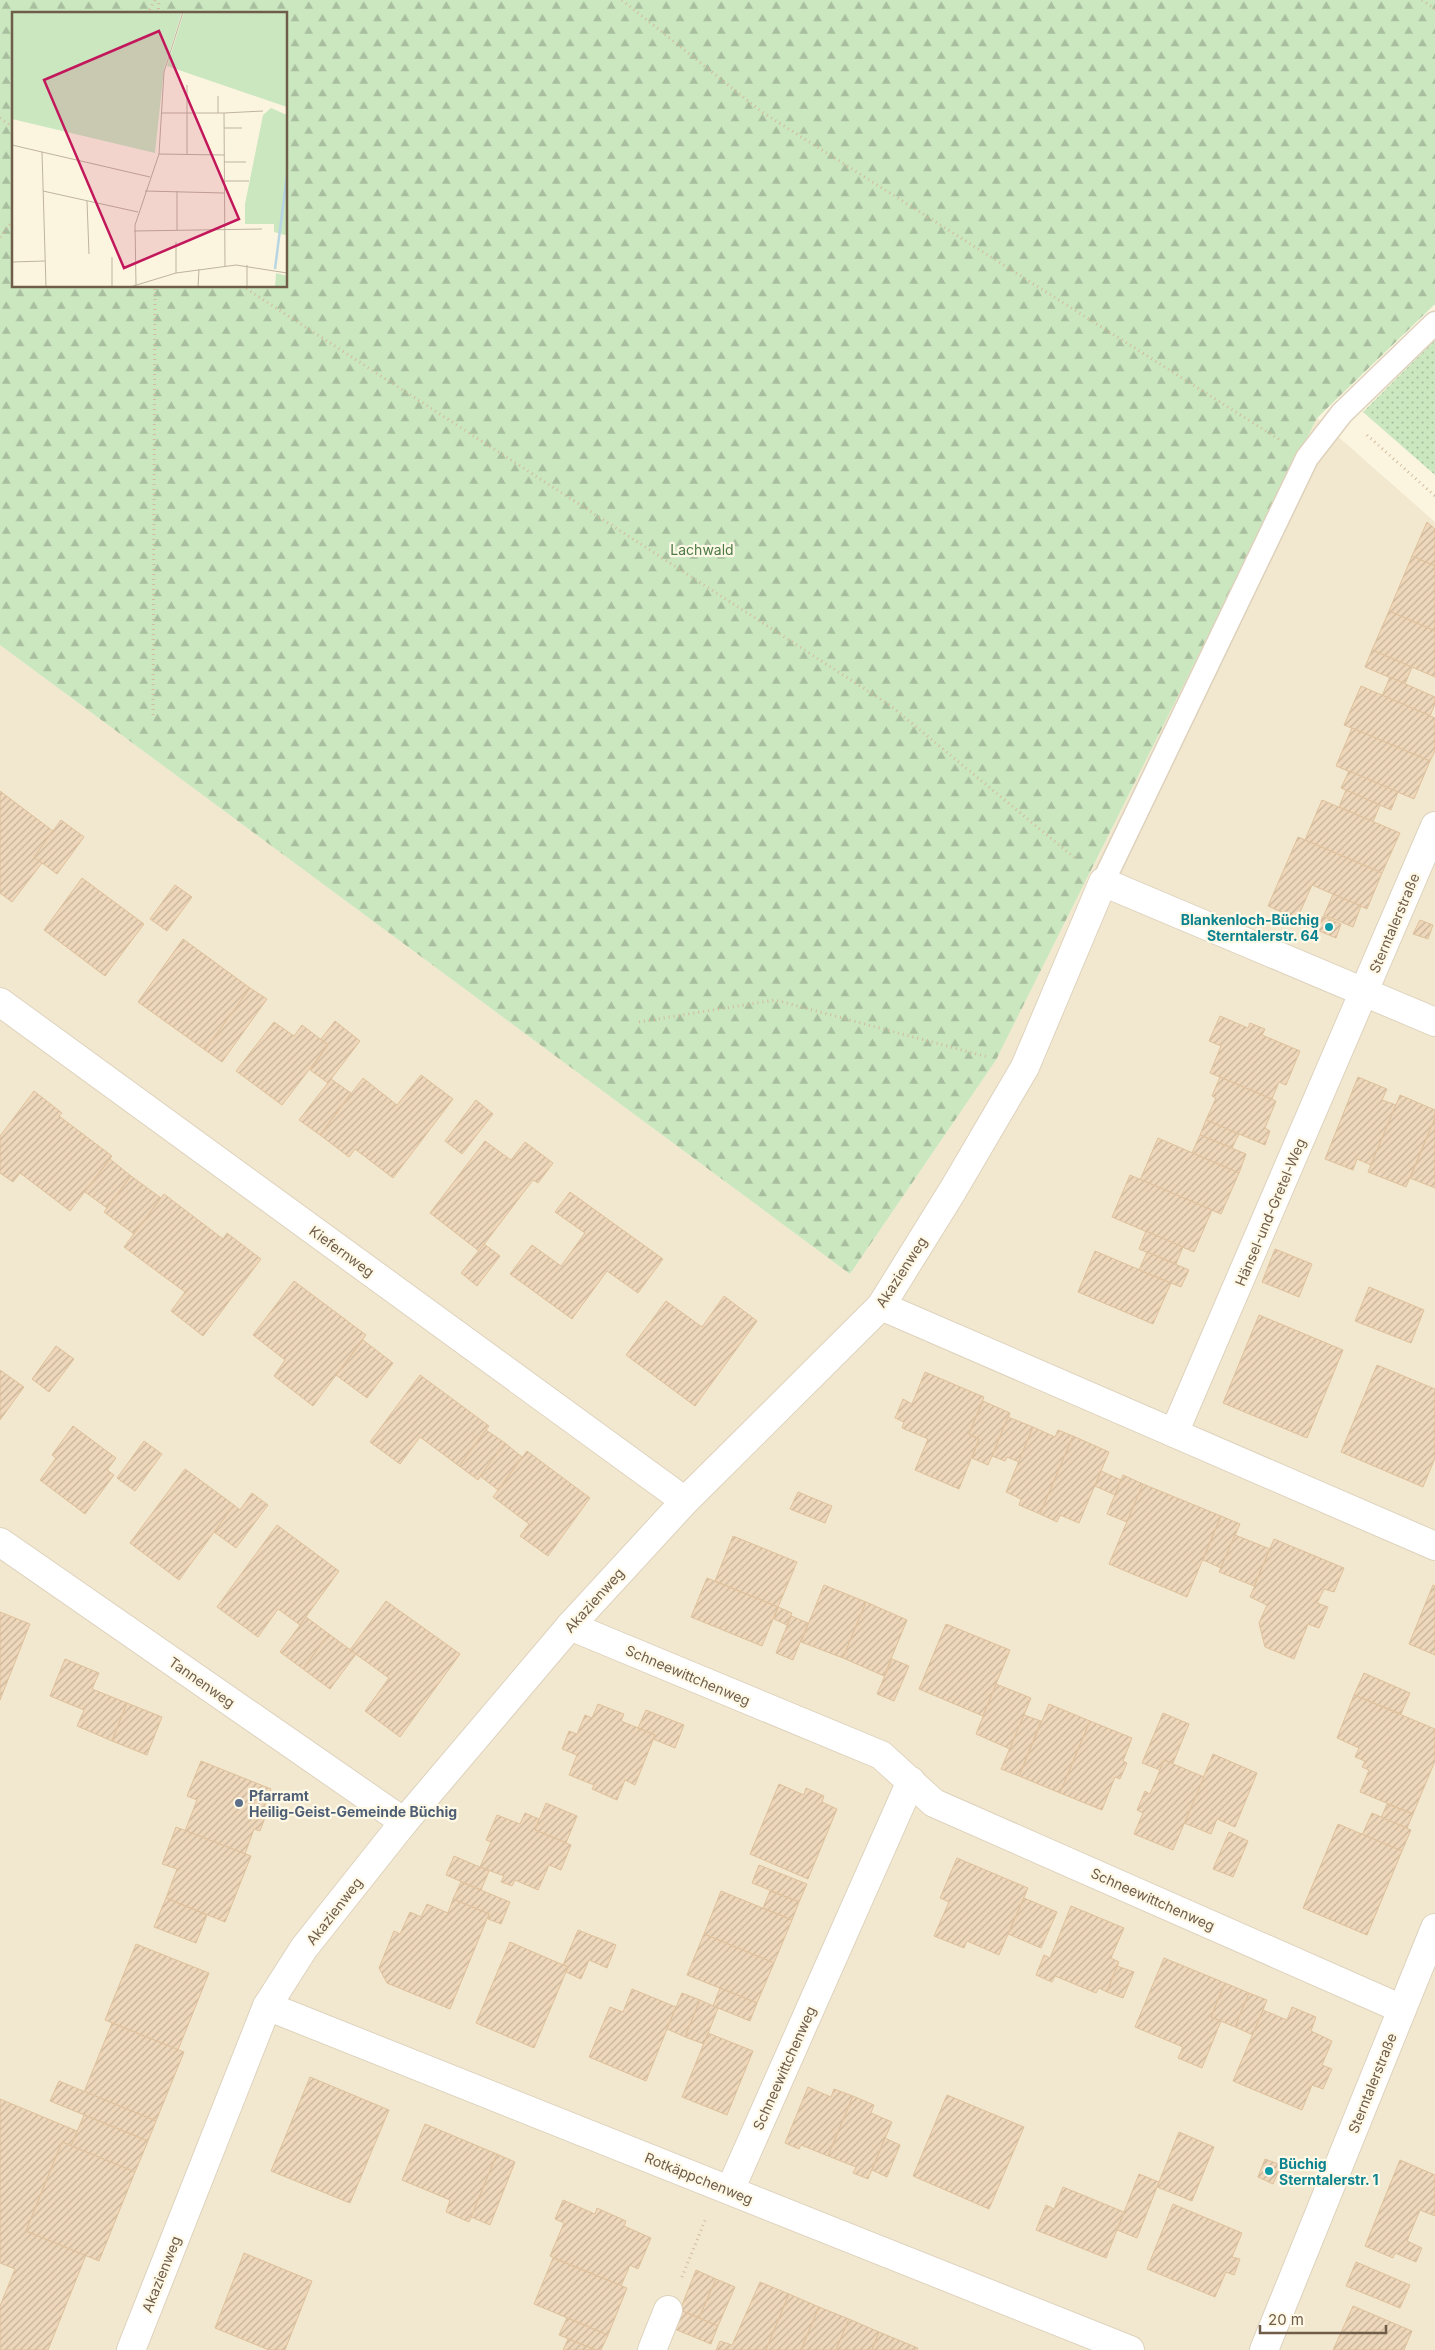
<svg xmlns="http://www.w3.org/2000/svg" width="1435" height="2350" font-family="Inter,sans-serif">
	<defs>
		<pattern id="forest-firs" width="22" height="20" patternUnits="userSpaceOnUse" patternTransform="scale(1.25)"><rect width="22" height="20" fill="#cae7c0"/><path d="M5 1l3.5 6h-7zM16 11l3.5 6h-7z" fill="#a8be9e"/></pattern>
		<pattern id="garden-dots" width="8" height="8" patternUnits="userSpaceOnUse" patternTransform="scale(1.25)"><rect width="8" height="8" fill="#cae7c0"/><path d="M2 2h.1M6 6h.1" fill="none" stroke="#a8be9e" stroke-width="1.8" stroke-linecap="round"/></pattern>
		<pattern id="building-hatch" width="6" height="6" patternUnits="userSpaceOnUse" patternTransform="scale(1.25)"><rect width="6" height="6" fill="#eed7ba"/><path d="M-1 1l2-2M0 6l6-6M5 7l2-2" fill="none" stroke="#c5b299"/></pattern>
	</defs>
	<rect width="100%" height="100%" fill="#fbf5e0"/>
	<path fill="#f2e8cf" d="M1317,418L1435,522V2350H0V645L850,1274L996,1060Z"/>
	<path fill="url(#forest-firs)" fill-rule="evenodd" d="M0,0H1435V304L1317,418L996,1060L850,1274L0,645ZM14,14H286V286H14Z"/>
	<path fill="url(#garden-dots)" d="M1435,340V475L1363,412Z"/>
	<g fill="url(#building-hatch)" stroke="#e0c19b">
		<path d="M1427,522L1435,529V566L1412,556Z"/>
		<path d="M1412,556L1435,566V631L1389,611Z"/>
		<path d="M1389,611L1435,631V677L1372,650Z"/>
		<path d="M1372,650L1412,667L1405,684L1365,667Z"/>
		<path d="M1390,677L1435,697V704L1430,716L1382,696Z"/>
		<path d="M1361,686L1435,718V751L1430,761L1344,725Z"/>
		<path d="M1352,728L1430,761L1414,799L1336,766Z"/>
		<path d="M1349,771L1398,792L1391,810L1341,788Z"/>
		<path d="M1346,790L1380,805L1373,822L1339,807Z"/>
		<path d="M0,791L53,831L34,857L42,863L12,902L0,893Z"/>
		<path d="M1322,800L1400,833L1382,873L1305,840Z"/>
		<path d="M61,820L84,837L57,874L34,857Z"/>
		<path d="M1298,837L1382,873L1367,909L1312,885L1297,919L1268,906Z"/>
		<path d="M82,878L144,924L105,976L44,930Z"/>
		<path d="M175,885L192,897L167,931L150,919Z"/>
		<path d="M1333,894L1361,906L1353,927L1324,915Z"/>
		<path d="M1323,916L1341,924L1336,938L1317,930Z"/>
		<path d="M1420,920L1433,925L1428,939L1413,934Z"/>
		<path d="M183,939L250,988L205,1050L138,1002Z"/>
		<path d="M250,988L267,999L222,1062L205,1050Z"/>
		<path d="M1220,1016L1248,1028L1250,1023L1265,1029L1262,1035L1300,1051L1286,1085L1279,1082L1272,1099L1210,1073L1221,1046L1209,1041Z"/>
		<path d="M335,1021L360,1041L328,1083L310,1070L328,1045L321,1039Z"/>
		<path d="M274,1022L294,1036L302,1025L328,1045L282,1105L236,1071Z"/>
		<path d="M421,1075L453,1099L393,1178L355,1149L349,1157L320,1135L363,1078L397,1105Z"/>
		<path d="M1220,1077L1276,1101L1265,1128L1270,1131L1265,1145L1206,1120L1216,1098L1212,1096Z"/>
		<path d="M1358,1077L1387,1089L1382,1100L1396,1105L1371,1165L1357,1159L1353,1170L1325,1159Z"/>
		<path d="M331,1079L351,1093L320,1135L299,1120Z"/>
		<path d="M34,1091L62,1113L59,1116L112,1156L70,1211L20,1173L13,1182L0,1173V1136Z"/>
		<path d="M1400,1095L1435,1110V1118L1406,1187L1368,1172Z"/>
		<path d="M476,1100L493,1114L462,1154L445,1141Z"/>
		<path d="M1435,1118V1188L1410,1178Z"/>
		<path d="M1206,1120L1239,1134L1232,1148L1200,1135Z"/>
		<path d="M1200,1135L1246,1154L1239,1173L1192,1153Z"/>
		<path d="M1158,1138L1239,1173L1221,1214L1140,1180Z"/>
		<path d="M485,1141L511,1160L525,1142L553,1163L538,1183L533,1180L479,1251L430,1213Z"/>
		<path d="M110,1159L131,1176L107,1208L85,1192Z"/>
		<path d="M1130,1175L1212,1210L1194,1252L1112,1217Z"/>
		<path d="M131,1176L161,1198L134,1234L104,1212Z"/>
		<path d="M570,1192L663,1259L638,1293L607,1271L572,1319L510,1274L532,1245L561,1266L585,1233L555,1212Z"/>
		<path d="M164,1194L223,1239L227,1233L261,1259L203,1336L171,1311L185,1292L124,1247Z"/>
		<path d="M1146,1231L1183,1247L1176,1264L1139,1249Z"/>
		<path d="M484,1244L500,1256L477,1286L461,1273Z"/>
		<path d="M1275,1249L1312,1264L1299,1297L1262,1282Z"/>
		<path d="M1095,1251L1171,1283L1153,1324L1078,1292Z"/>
		<path d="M1147,1252L1189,1270L1181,1287L1139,1270Z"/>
		<path d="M294,1281L366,1335L313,1406L274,1376L285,1360L253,1335Z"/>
		<path d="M1369,1287L1424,1310L1411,1343L1355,1321Z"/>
		<path d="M724,1296L757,1321L695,1406L626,1355L666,1301L702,1327Z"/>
		<path d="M1259,1315L1343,1350L1307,1438L1223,1403Z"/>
		<path d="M363,1340L393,1363L367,1398L336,1375Z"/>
		<path d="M56,1346L74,1359L49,1392L32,1379Z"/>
		<path d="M1377,1365L1435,1389V1458L1423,1487L1341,1452Z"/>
		<path d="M0,1370L24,1387L0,1420Z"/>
		<path d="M925,1372L984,1397L969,1434L979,1439L959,1489L915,1470L928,1439L902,1428L904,1422L895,1418L903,1399L912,1404Z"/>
		<path d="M420,1375L489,1426L459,1466L420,1437L400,1464L370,1442Z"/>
		<path d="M983,1401L1010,1413L988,1465L972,1458L979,1439L969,1434Z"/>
		<path d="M1008,1417L1033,1427L1019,1462L1007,1457L1005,1461L992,1456Z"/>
		<path d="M73,1426L116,1458L107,1470L114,1475L85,1514L40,1480L56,1458L52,1455Z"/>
		<path d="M1033,1427L1055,1437L1058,1430L1073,1436L1040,1514L1019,1505L1021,1499L1006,1492Z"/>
		<path d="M486,1430L505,1443L478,1480L459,1466Z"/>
		<path d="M1073,1436L1109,1452L1079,1523L1060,1515L1057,1522L1040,1514Z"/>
		<path d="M144,1441L162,1454L135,1491L117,1478Z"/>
		<path d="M505,1443L522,1457L498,1490L480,1476Z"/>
		<path d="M527,1451L590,1498L548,1556L520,1536L529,1524L493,1497Z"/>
		<path d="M185,1469L234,1505L179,1580L130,1543Z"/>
		<path d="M1101,1471L1121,1480L1115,1495L1095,1486Z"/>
		<path d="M1123,1475L1143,1484L1127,1522L1107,1514Z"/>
		<path d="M1143,1484L1221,1516L1187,1597L1109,1564Z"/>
		<path d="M798,1492L832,1506L825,1523L790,1509Z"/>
		<path d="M252,1493L268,1505L236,1548L214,1532L234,1505L240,1510Z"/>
		<path d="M1221,1516L1240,1524L1221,1568L1203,1560Z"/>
		<path d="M277,1525L339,1571L300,1625L278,1609L258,1637L217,1607Z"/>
		<path d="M1235,1535L1270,1549L1254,1586L1219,1572Z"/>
		<path d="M733,1536L797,1562L778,1607L715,1581Z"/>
		<path d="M1274,1539L1344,1568L1334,1592L1324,1589L1317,1603L1328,1607L1319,1628L1308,1624L1294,1659L1265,1647L1259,1623L1267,1605L1250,1597Z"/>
		<path d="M707,1578L778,1607L762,1646L691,1617Z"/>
		<path d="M824,1585L866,1602L843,1658L801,1642Z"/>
		<path d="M1433,1585L1435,1586V1655L1409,1644Z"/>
		<path d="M386,1601L460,1654L400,1737L365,1711L389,1678L350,1650Z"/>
		<path d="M866,1602L907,1620L884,1676L843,1658Z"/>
		<path d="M778,1607L792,1613L787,1625L774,1619Z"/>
		<path d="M0,1612L30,1624L0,1700Z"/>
		<path d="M791,1616L808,1623L793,1660L776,1653Z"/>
		<path d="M306,1617L329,1634L303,1669L280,1652Z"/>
		<path d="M946,1624L1010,1650L983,1716L919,1689Z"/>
		<path d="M329,1634L356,1654L330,1689L303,1669Z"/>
		<path d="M65,1659L99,1673L92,1689L127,1703L112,1741L77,1726L84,1710L50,1696Z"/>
		<path d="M892,1659L909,1666L894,1701L877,1694Z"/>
		<path d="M1364,1673L1410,1693L1401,1714L1354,1695Z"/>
		<path d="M996,1684L1031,1698L1010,1749L976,1734Z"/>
		<path d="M1354,1695L1435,1729V1761L1413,1814L1360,1792L1369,1770L1362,1767L1365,1761L1355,1757L1359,1748L1337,1738Z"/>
		<path d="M127,1703L162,1717L147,1755L112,1741Z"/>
		<path d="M598,1704L624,1714L621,1721L655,1735L635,1785L625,1780L617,1800L592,1789L594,1785L569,1775L577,1755L562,1749L569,1731L577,1734L585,1715L592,1718Z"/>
		<path d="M1049,1704L1090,1721L1060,1793L1019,1776Z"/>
		<path d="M646,1710L684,1725L675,1748L653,1739L655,1735L638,1728Z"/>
		<path d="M1163,1713L1189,1724L1173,1763L1164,1760L1160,1770L1142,1763Z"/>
		<path d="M1024,1715L1041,1721L1019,1776L1001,1769Z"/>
		<path d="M1090,1721L1132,1738L1123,1761L1127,1763L1120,1779L1115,1777L1102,1810L1060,1793Z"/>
		<path d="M1213,1754L1257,1773L1235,1827L1217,1819L1211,1834L1184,1823Z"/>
		<path d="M1164,1760L1204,1777L1173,1850L1134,1834L1143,1813L1137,1810L1145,1791L1150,1794Z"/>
		<path d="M201,1761L271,1789L262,1813L266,1815L260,1831L254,1829L245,1854L185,1831L197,1800L187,1796Z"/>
		<path d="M779,1784L804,1795L806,1788L824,1796L822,1802L837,1809L808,1879L750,1854Z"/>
		<path d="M546,1803L577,1816L566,1843L535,1830Z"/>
		<path d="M1387,1804L1413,1814L1407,1828L1381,1818Z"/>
		<path d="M525,1813L539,1819L535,1830L571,1845L561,1870L549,1865L538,1890L515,1880L512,1886L501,1882L504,1876L480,1867L491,1842L486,1840L497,1815L520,1824Z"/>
		<path d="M1372,1813L1411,1830L1402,1851L1362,1835Z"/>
		<path d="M1338,1824L1402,1851L1367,1935L1303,1908Z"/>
		<path d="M176,1827L251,1856L225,1922L166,1898L177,1869L162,1864Z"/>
		<path d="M1229,1832L1248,1841L1233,1877L1213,1869Z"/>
		<path d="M454,1856L489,1871L481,1890L446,1875Z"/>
		<path d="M957,1858L1028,1888L999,1955L967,1941L964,1948L934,1936L949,1902L940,1898Z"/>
		<path d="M759,1865L807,1884L799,1902L752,1883Z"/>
		<path d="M461,1882L510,1902L501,1924L488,1919L489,1914L453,1899Z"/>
		<path d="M721,1891L792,1920L774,1963L704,1934Z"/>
		<path d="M770,1891L799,1902L792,1920L763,1908Z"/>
		<path d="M166,1898L207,1915L196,1943L154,1927Z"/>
		<path d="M1024,1898L1057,1912L1041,1948L1008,1934Z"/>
		<path d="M453,1899L489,1914L450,2009L387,1983L379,1968L394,1931L400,1934L410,1912L421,1917L427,1904L448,1913Z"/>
		<path d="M1071,1906L1124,1928L1111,1958L1119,1962L1107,1992L1099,1988L1096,1993L1055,1976L1052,1982L1036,1975L1044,1955L1050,1958Z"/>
		<path d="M578,1930L616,1945L607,1968L589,1960L581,1979L566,1972L568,1967L563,1965Z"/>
		<path d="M704,1934L774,1963L757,2003L687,1975Z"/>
		<path d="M510,1942L568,1967L534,2048L476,2023Z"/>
		<path d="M136,1944L209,1973L178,2050L105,2020Z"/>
		<path d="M1164,1958L1225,1983L1211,2017L1221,2021L1202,2068L1178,2058L1183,2047L1135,2027Z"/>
		<path d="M1117,1966L1134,1972L1123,1998L1107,1992Z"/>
		<path d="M1225,1983L1249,1993L1235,2027L1211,2017Z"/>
		<path d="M720,1988L757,2003L750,2021L713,2006Z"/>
		<path d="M632,1989L676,2007L646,2081L589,2057L610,2007L623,2012Z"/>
		<path d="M682,1993L700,2000L685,2037L667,2029Z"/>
		<path d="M1249,1993L1267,2000L1253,2035L1235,2027Z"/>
		<path d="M700,2000L718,2008L704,2044L685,2037Z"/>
		<path d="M1292,2007L1316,2017L1311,2031L1332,2041L1322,2065L1332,2069L1323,2089L1312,2085L1302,2110L1233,2081L1263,2010L1287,2020Z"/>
		<path d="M112,2023L184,2052L156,2121L84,2092Z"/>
		<path d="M708,2033L753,2051L727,2115L682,2097Z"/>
		<path d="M310,2077L389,2110L350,2203L271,2171Z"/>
		<path d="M59,2081L156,2121L148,2141L50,2101Z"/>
		<path d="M808,2087L831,2097L834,2089L853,2096L828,2156L801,2145L799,2149L785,2143Z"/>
		<path d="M947,2095L1024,2127L989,2209L913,2176Z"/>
		<path d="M853,2096L874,2105L871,2113L892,2122L868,2179L853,2173L856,2167L828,2156Z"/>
		<path d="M0,2099L77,2131L71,2146L62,2142L26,2231L86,2255L48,2350H0V2306L15,2269L0,2263Z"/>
		<path d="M84,2115L148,2141L135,2172L71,2146Z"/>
		<path d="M425,2124L497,2154L469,2222L446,2212L450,2200L402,2180Z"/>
		<path d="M1179,2132L1214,2147L1192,2201L1157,2187Z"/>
		<path d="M885,2138L900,2145L887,2177L872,2170Z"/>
		<path d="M62,2142L135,2172L99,2261L26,2231Z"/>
		<path d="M497,2154L515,2162L490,2225L471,2217Z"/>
		<path d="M1265,2159L1281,2165L1273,2184L1258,2177Z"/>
		<path d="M1400,2160L1435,2175V2216L1420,2210L1407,2241L1422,2248L1416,2262L1395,2253L1393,2258L1365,2246Z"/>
		<path d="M1139,2174L1159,2182L1137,2238L1117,2230Z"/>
		<path d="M1063,2187L1124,2212L1106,2258L1036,2230L1046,2205L1054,2209Z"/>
		<path d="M563,2200L595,2214L597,2208L626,2221L624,2226L651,2238L638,2269L630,2265L621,2286L550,2256L564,2223L555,2219Z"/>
		<path d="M1173,2204L1242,2233L1232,2257L1240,2259L1234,2275L1226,2272L1215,2297L1147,2269Z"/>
		<path d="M244,2253L312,2281L285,2350H269L215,2328Z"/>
		<path d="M553,2258L627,2288L608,2335L534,2304Z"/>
		<path d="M1356,2262L1410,2285L1400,2308L1346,2286Z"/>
		<path d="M696,2270L716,2279L699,2318L680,2310Z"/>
		<path d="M716,2279L735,2287L718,2326L699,2318Z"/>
		<path d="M760,2282L789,2294L766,2350H716L720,2341L732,2345Z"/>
		<path d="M789,2294L819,2307L801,2350H766Z"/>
		<path d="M1353,2306L1412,2331L1404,2350H1333Z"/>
		<path d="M819,2307L849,2319L836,2350H801Z"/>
		<path d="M680,2310L718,2326L711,2344L672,2328Z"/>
		<path d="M567,2318L608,2335L601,2350H596L559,2335Z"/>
		<path d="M849,2319L879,2332L872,2350H836Z"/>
		<path d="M879,2332L918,2348L917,2350H872Z"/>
		<path d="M568,2339L596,2350H563Z"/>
	</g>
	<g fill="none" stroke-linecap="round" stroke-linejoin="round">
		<defs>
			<path id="service" d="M1103,882L1307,458L1342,413L1435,323"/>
			<g id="minor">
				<path d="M0,1002L685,1501"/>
				<path d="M881,1306L1435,1546"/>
				<path d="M1174,1433L1435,826"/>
				<path d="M0,1542L404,1822"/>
				<path d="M570,1626L881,1755L934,1803L1402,2009"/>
				<path d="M267,2006L1130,2350"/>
				<path d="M730,2190L911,1781"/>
				<path d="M131,2350L267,2006L304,1948L404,1822L570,1626L685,1501L881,1306L953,1190L1025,1067L1103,882L1435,1022"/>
				<path d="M652,2350L668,2310"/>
				<path d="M1264,2350L1435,1928"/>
			</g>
		</defs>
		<use href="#service" stroke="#ded2bd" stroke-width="25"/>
		<use href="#minor" stroke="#ded2bd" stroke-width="30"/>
		<g stroke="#d3bb9d" stroke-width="3" stroke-dasharray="1 4" stroke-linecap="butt">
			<path d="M622,0L762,112L1280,440"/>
			<path d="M1422,0L1435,9"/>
			<path d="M147,14L155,0"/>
			<path d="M158,14L159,0"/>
			<path d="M0,118L14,128"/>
			<path d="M0,237L14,219"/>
			<path d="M242,286L891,706L1076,859"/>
			<path d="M1367,435L1435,496"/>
			<path d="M153,715L155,286"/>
			<path d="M639,1022L775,1000L988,1057"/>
			<path d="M682,2277L706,2218"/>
		</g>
		<use href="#service" stroke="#fff" stroke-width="22"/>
		<use href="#minor" stroke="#fff" stroke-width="28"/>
	</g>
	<g fill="#0f9aa8" stroke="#fef8e6" stroke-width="2">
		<circle cx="1329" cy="927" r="5"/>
		<circle cx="1269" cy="2171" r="5"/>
	</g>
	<circle fill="#5c6f8a" stroke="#fef8e6" stroke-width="2" cx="239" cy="1803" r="5"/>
	<g text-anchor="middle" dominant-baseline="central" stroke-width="4.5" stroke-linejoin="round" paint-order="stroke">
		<g font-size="14" fill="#4c7a45" stroke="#fef8e6">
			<text x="702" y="549">Lachwald</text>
		</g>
		<g font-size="14" font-weight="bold" fill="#0d838f" stroke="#fef8e6" text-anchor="end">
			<text x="1319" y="919">Blankenloch-Büchig<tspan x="1319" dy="16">Sterntalerstr. 64</tspan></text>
			<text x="1279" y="2163" text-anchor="start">Büchig<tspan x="1279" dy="16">Sterntalerstr. 1</tspan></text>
		</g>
		<g font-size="14" fill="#705d49" stroke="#fef8e6">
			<text transform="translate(1394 923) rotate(-67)">Sterntalerstraße</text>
			<text transform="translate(1270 1212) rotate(-67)">Hänsel-und-Gretel-Weg</text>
			<text transform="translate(342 1251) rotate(36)">Kiefernweg</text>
			<text transform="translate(901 1272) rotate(-57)">Akazienweg</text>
			<text transform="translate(594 1600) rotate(-48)">Akazienweg</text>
			<text transform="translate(688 1675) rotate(23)">Schneewittchenweg</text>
			<text transform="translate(202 1682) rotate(35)">Tannenweg</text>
			<text transform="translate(1153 1899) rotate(24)">Schneewittchenweg</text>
			<text transform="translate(334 1911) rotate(-52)">Akazienweg</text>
			<text transform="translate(784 2068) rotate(-66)">Schneewittchenweg</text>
			<text transform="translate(1372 2083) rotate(-68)">Sterntalerstraße</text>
			<text transform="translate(699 2178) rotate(22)">Rotkäppchenweg</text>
			<text transform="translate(161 2274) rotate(-68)">Akazienweg</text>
		</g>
		<g font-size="14" font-weight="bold" fill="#4e5e75" stroke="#fef8e6" text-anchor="start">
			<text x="249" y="1795">Pfarramt<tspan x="249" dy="16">Heilig-Geist-Gemeinde Büchig</tspan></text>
		</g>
	</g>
	<g transform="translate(12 12)">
		<rect width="275" height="275" fill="#fbf5e0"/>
		<path d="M264,261L275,264V275H263Z" fill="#cae7c0"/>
		<path d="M0,0H170L152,57L143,141L0,107ZM275,137V222L273,223L262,220V188Z" fill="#cae7c0"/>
		<path d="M259,96L275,103V149L267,212H233V192L251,103Z" fill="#cae7c0"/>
		<path d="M172,0H275V95L155,54Z" fill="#cae7c0"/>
		<path fill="none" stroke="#b7d5e2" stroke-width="2.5" d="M263,257L275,163"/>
		<path fill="none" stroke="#bfb39f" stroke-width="1" d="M206,84V101M150,101H212L213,254M212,101L251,99M212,116H230M0,133L30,140L34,275M30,140L138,165M147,142L212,143M175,143V73M212,150H234M212,169H237M31,179L126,200M133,179L212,181M75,189L77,242M165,218V179M122,219L250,217M164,230V261M100,245V275M0,250L33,249M124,273L123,213L147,142L152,60L171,0M118,275L164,261L224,253L275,261M186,275L187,257M235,275V253"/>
		<path fill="#c2185b" fill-opacity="0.15" stroke="#c2185b" stroke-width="2.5" d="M147,19L227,207L112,256L32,68Z"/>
		<rect width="275" height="275" fill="none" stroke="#705d49" stroke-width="2.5"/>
	</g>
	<path d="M1260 2325v8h126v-8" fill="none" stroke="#705d49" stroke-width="2.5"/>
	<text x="1268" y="2325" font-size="15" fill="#705d49" stroke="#fef8e6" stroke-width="4" paint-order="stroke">20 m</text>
</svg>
